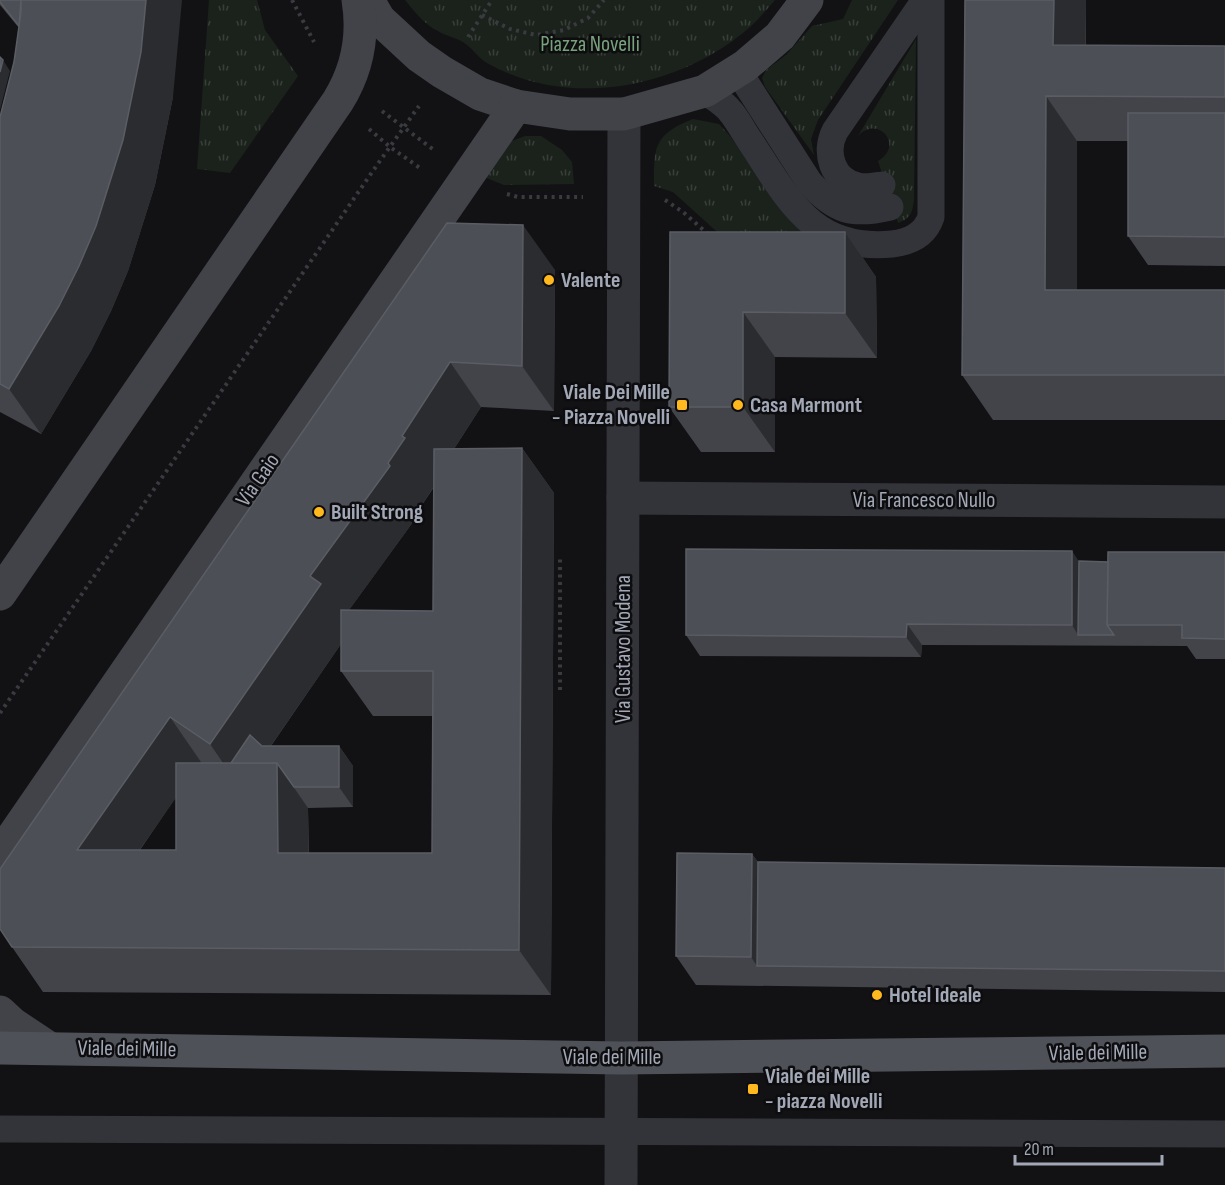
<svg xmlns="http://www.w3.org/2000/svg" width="1225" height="1185" font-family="'Sofia Sans Condensed',sans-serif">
	<defs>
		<pattern id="grass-tufts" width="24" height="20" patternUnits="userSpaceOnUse" patternTransform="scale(1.5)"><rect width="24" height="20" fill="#1a221b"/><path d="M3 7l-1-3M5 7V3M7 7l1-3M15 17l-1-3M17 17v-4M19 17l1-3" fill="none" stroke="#383f3a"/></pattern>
	</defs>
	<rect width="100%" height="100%" fill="#121214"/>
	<g fill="url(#grass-tufts)">
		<path d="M209,0H257L265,30L298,76L230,173L197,169Z"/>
		<path d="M405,0H775C767,9 759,19 750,27C680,88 570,110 487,63C478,58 472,47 463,42C455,37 446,36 438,31C425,25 414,11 405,0Z"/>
		<path d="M852,0H898L818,120L811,139L814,155L765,87L762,78L766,70L786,55L812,26L843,19Z"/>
		<path d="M916,39L914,200C912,213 911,218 898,223L878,161C905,146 878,114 858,136Z"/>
		<path d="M693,119L719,124L730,136L782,210L805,233L725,239L673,192L654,186C654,147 653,135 693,119Z"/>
		<path d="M525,136H541L562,150L572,162L574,184L504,185L484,177L509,142Z"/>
	</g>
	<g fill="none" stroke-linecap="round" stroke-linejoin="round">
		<g stroke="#393b40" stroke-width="4" stroke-dasharray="3 4.5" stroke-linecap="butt">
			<path d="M292,0L314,42"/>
			<path d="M482,15L510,29L536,35L564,30L588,18L604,0"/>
			<path d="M468,37L492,0"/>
			<path d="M382,111L434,150"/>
			<path d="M369,129L390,147L420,168"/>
			<path d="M507,194L518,197H583"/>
			<path d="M665,200L683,212L708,234"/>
			<path d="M560,690V559"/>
			<path d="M0,713L377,165L419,106"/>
		</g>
		<g stroke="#333439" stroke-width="27">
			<path d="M738,71L809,182C835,211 852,216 890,207"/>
			<path d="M705,91C713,97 724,103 730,111C737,119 742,129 748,138C787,196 810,252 892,244C910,242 925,235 931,217V0"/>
			<path d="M882,185C875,186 865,188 858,186C832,181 824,152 835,131L925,0"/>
			<path d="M0,1129L1225,1134"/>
		</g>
		<g stroke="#333439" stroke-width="33">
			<path d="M623,498L1225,502"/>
			<path d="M621,1185L624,114"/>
		</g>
		<g stroke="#414349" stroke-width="33">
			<path d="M368,0L379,19L419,56L442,72L480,94L516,106L570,114H624L705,91L745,66L780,36L807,0"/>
			<path d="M0,594L338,101C357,70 364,36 358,0"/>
			<path d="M0,855L516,106"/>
			<path d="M0,1012L13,1024L49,1048"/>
		</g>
		<path stroke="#4f5158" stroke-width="33" d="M0,1048L622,1058L1225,1051"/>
	</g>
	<g fill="#43444a" fill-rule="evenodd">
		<path d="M0,0L173,97L155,185L128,271L111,311L91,351L41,434L0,412V117L14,62L19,28L0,5Z"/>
		<path d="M965,0H1086V45L1225,46V266L1148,265L1128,236V141H1077V290H1225V420H993L962,375Z"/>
		<path d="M447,223L555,270L554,411L481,407L454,449L522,448L554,493L551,995L43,992L12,947ZM434,487L433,611L349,610L421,511L420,508ZM341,644V671L373,716H433L432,853H309L308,808L353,807V766L339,746H271ZM176,797V850H140Z"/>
		<path d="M670,232H845L876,277L877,358L775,357V452H701L669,407Z"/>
		<path d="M1225,552V659H1196L1187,646L922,645L921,657L700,656L686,635L1079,561L1108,562Z"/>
		<path d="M752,854L758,862L1225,868V992L696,985L676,956Z"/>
	</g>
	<g fill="#2b2c30">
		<path d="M146,0H182L173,97L155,185L128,271L111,311L91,351L41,434L9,389Z"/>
		<path d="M1054,0H1086L1085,90L1053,45Z"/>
		<path d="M3,60L10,71L0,110V72Z"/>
		<path d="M1046,96L1077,141V335L1045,290Z"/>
		<path d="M523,225L555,270L554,411L522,366Z"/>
		<path d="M845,232L876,277L877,358L845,313Z"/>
		<path d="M743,312L775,357V452L743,407Z"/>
		<path d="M450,362L481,407L434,480L436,483L420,508L421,511L344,617L352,628L241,789L210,744L310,576L388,463L402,436Z"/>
		<path d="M522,448L554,493L551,995L519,950Z"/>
		<path d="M1072,551L1086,572L1078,635L1072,625Z"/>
		<path d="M907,624L922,645L921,657L906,637Z"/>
		<path d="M170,717L201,762L108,895L77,850Z"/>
		<path d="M339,746L353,766V807L339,787Z"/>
		<path d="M277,763L308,808L309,898L278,853Z"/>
		<path d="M752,854L773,883L757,966L751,957Z"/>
	</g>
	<g fill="#4d4f56" stroke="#5b5d65" stroke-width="1.5">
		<path d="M0,0H21L19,26L0,2Z"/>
		<path d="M21,0H146L141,52L123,140L96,226L79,266L59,306L9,389L0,384V117L14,62L21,12Z"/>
		<path d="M965,0H1054L1053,45L1225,46V97L1046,96L1045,290H1225V375H962Z"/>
		<path d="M0,57L3,60L0,72Z"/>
		<path d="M1128,113H1225V237L1128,236Z"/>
		<path d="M447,223L523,225L522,366L450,362L402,436L405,438L388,463L390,466L310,576L321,584L210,744L170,717L77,850H176V763H277L278,853H432L433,671H341V610L433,611L434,449L522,448L519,950L12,947L0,929V869Z"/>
		<path d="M670,232H845V313L743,312V407H669Z"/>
		<path d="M686,549L1072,551V625L907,624L906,637L686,635Z"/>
		<path d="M1108,552H1225V639L1182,638V625H1107Z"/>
		<path d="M1079,561L1108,562L1107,625L1114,635H1078Z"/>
		<path d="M250,735L262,746H339V787H294L277,763H231Z"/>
		<path d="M677,853L752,854L751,957L676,956Z"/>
		<path d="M758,862L1225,868V971L757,966Z"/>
	</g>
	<g fill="#ffb91f" stroke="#0d0d0f" stroke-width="2">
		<circle cx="549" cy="280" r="6"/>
		<rect x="676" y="399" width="12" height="12" rx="3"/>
		<circle cx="738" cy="405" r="6"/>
		<circle cx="319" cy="512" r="6"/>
		<circle cx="877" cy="995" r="6"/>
		<rect x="747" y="1083" width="12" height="12" rx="3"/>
	</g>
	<g text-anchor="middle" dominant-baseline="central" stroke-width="5" stroke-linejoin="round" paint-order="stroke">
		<g font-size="22" fill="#78a27b" stroke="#0d0d0f">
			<text x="590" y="44">Piazza Novelli</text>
		</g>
		<g font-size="22" font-weight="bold" fill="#a2a8b6" stroke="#0d0d0f" text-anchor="start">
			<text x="561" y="280">Valente</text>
			<text x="670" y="392" text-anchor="end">Viale Dei Mille<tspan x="670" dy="25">- Piazza Novelli</tspan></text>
			<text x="750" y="405">Casa Marmont</text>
			<text x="331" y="512">Built Strong</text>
			<text x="889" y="995">Hotel Ideale</text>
			<text x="765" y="1076">Viale dei Mille<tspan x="765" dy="25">- piazza Novelli</tspan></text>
		</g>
		<g font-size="22" fill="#a2a8b6" stroke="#0d0d0f">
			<text transform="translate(258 480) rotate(-55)">Via Gaio</text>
			<text x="924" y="500">Via Francesco Nullo</text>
			<text transform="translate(623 649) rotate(-90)">Via Gustavo Modena</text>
			<text transform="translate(127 1049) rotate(1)">Viale dei Mille</text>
			<text transform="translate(1098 1053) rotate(-1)">Viale dei Mille</text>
			<text x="612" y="1057">Viale dei Mille</text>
		</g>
	</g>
	<path d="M1015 1155v9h147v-9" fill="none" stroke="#a2a8b6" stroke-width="3"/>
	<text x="1024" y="1155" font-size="18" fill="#a2a8b6" stroke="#0d0d0f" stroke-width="4.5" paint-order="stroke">20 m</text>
</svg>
